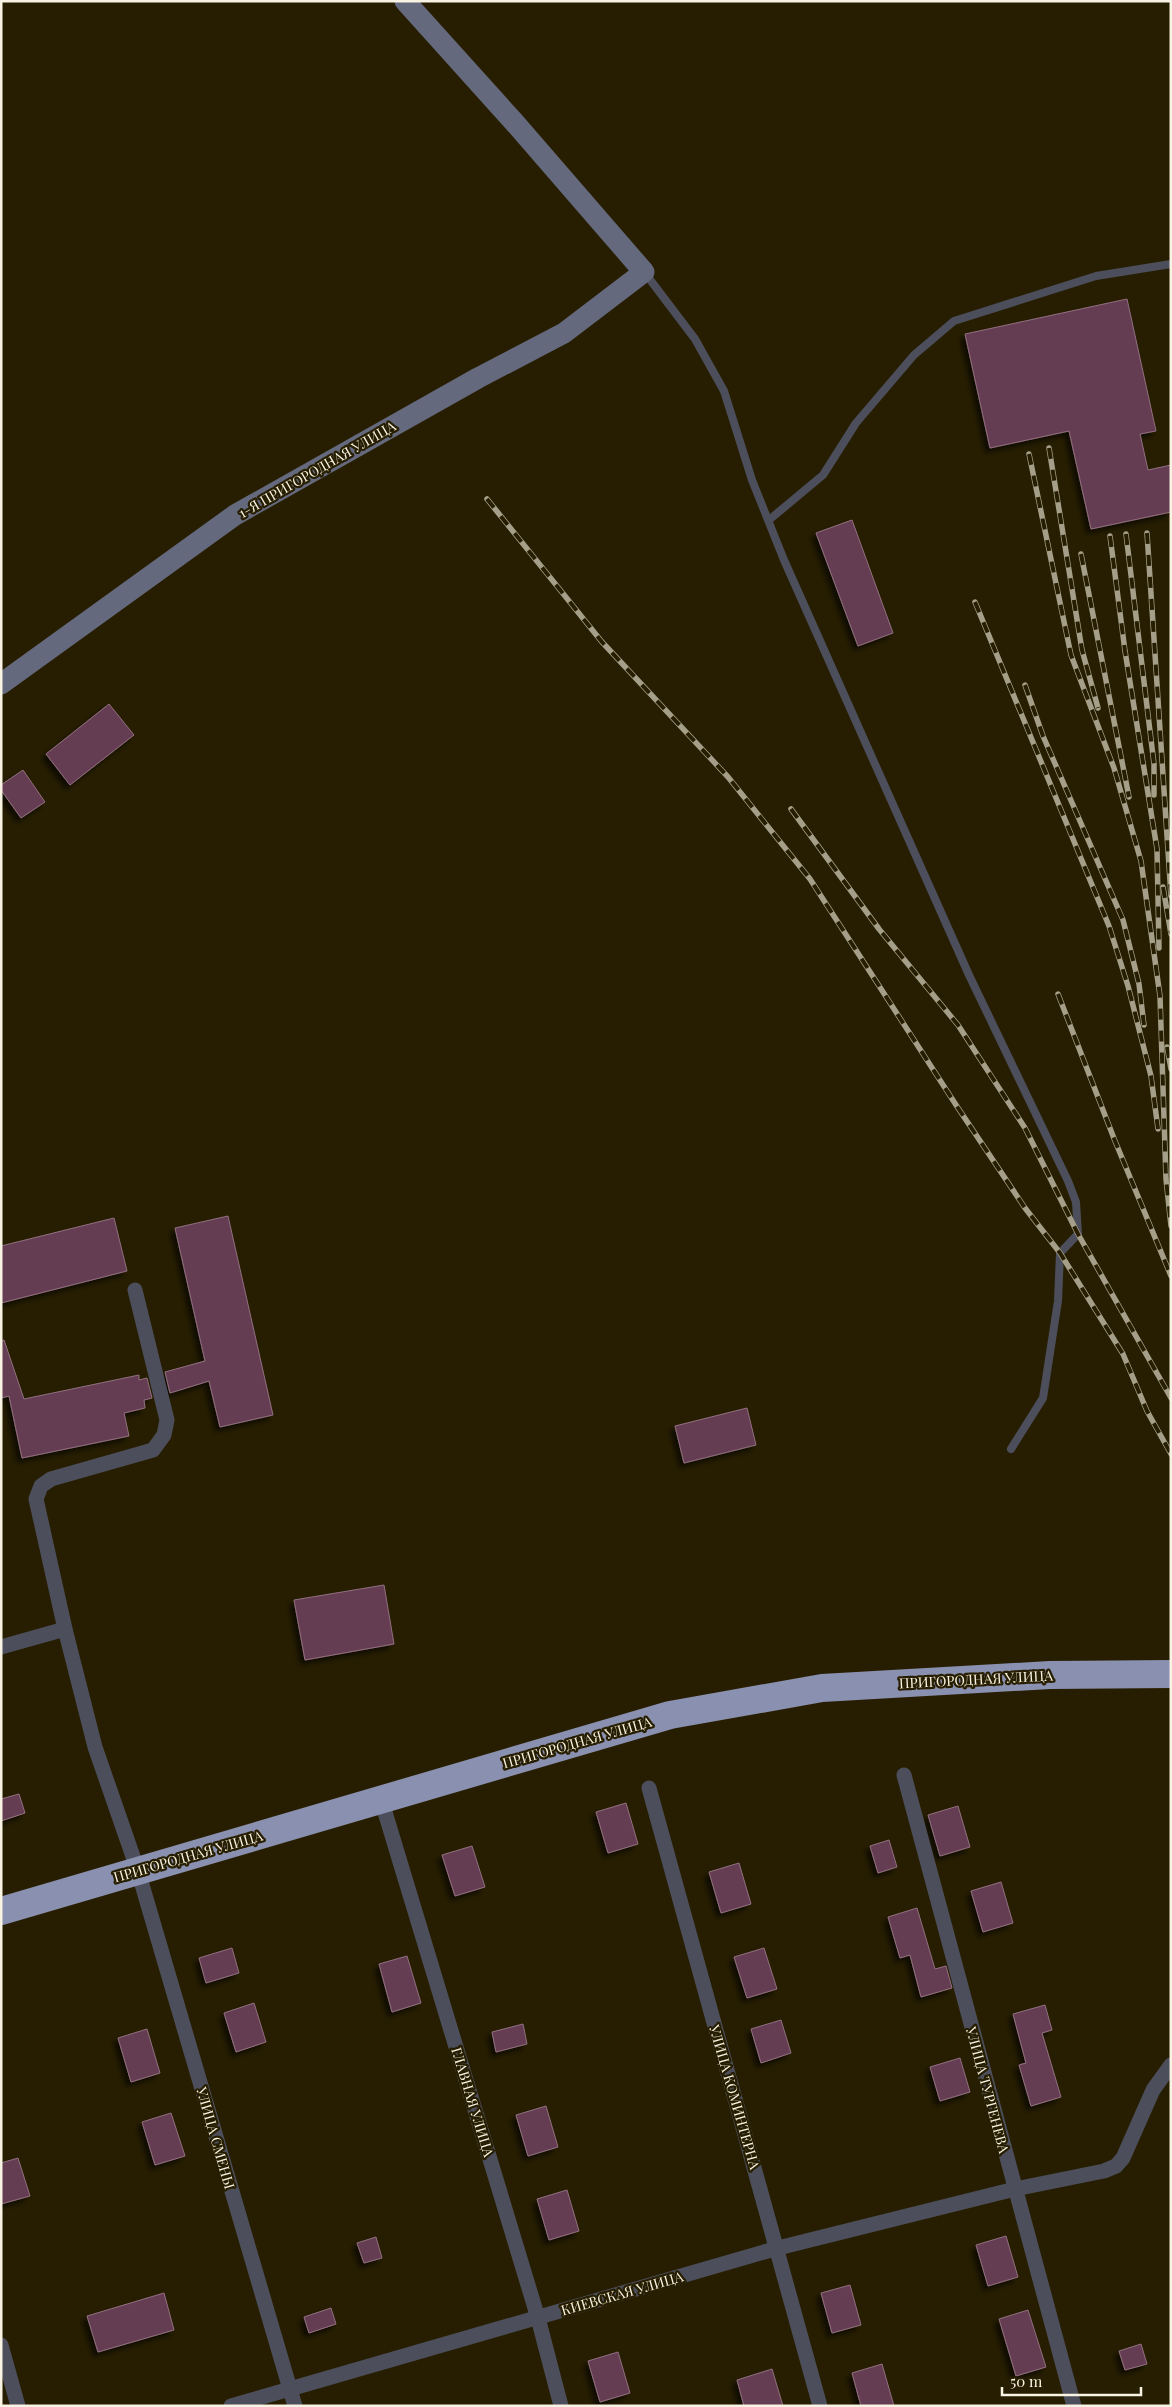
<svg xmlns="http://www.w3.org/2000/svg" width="1172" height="2407" font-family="'Playfair Display',serif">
	<defs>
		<filter id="shadow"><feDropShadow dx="-4.5" dy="4.5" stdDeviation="2.5" flood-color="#0009"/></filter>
	</defs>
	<rect width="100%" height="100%" fill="#271e01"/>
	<g fill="#653d52" stroke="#917080" filter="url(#shadow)">
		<path d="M1127,299L1156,431L1140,434L1148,470L1171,465V512L1091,529L1069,431L990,448L965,334Z"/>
		<path d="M852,520L893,633L858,646L816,533Z"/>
		<path d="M109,704L134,735L70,785L46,754Z"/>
		<path d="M23,770L45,802L21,818L1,790V785Z"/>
		<path d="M228,1216L273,1415L220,1427L209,1381L170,1393L165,1372L205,1361L175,1228Z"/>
		<path d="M114,1218L127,1271L1,1303V1246Z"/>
		<path d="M4,1340L24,1399L139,1375V1380L147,1378L152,1398L144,1400L145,1408L124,1413L129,1436L22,1458L9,1396L1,1398V1341Z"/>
		<path d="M747,1408L756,1445L684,1463L675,1426Z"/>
		<path d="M384,1585L394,1644L305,1660L294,1600Z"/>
		<path d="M19,1794L25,1813L1,1821V1799Z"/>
		<path d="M626,1803L638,1844L608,1853L596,1812Z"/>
		<path d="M958,1806L970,1847L940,1856L928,1815Z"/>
		<path d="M889,1840L897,1867L878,1873L870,1846Z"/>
		<path d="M472,1846L485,1887L455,1896L442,1855Z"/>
		<path d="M739,1863L751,1904L721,1913L709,1872Z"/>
		<path d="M1001,1882L1013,1923L983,1932L971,1891Z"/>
		<path d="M917,1908L935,1969L946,1966L952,1988L921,1997L910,1955L900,1958L888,1917Z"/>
		<path d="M232,1948L239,1973L206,1983L199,1958Z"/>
		<path d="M764,1948L777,1989L747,1998L734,1957Z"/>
		<path d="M407,1956L421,2003L392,2012L379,1964Z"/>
		<path d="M254,2003L266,2042L236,2052L224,2013Z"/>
		<path d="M1045,2005L1052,2030L1042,2033L1061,2097L1031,2106L1019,2065L1026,2063L1013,2014Z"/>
		<path d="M781,2020L791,2053L761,2063L751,2029Z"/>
		<path d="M523,2024L527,2044L496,2052L492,2032Z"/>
		<path d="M147,2029L160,2073L131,2082L118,2038Z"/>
		<path d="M960,2058L970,2092L940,2101L930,2067Z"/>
		<path d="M546,2106L558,2147L528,2156L516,2115Z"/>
		<path d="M171,2113L185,2156L155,2165L142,2122Z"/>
		<path d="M18,2158L30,2196L1,2204V2163Z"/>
		<path d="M567,2190L579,2231L549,2240L537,2199Z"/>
		<path d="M1006,2236L1018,2277L988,2286L976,2245Z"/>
		<path d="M376,2237L382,2258L364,2263L357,2243Z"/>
		<path d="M850,2285L861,2325L832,2333L821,2293Z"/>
		<path d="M164,2293L174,2330L98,2352L87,2316Z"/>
		<path d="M331,2308L336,2324L309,2333L304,2317Z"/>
		<path d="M1028,2310L1046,2367L1016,2376L999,2319Z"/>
		<path d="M1141,2344L1147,2364L1125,2370L1119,2351Z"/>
		<path d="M618,2352L630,2393L600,2402L588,2361Z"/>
		<path d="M882,2364L894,2406H861L852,2373Z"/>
		<path d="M772,2369L783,2406H744L737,2380Z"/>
	</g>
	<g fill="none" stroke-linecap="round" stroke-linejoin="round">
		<g stroke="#4c4f5b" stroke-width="8">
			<path d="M645,273L695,339L724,391L752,480L784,560L969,975L1068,1181L1076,1202L1078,1234L1060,1253L1058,1301L1043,1398L1011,1449"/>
			<path d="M769,520L823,475L856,423L914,355L954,321L1096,276L1171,264"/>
		</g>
		<g stroke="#4c4f5b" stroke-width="15">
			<path d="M65,1629L36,1499L41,1486L51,1479L153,1450L164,1435L167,1420L135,1290"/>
			<path d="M1,1647L65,1629L95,1747L138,1871L295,2406"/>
			<path d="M904,1775L1074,2406"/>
			<path d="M649,1788L820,2406"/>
			<path d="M381,1799L538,2318L561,2406"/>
			<path d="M1,2345L18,2406"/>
			<path d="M231,2406L778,2248L1015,2189L1104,2171L1116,2166L1123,2158L1153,2090L1171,2065"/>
		</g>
		<path stroke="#65697d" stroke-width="21" d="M1,684L235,515L478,378L564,333L644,272L514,122L405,1"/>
		<path stroke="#8a90af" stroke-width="28" d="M1,1911L670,1715L822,1688L1050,1675L1171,1674"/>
		<defs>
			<g id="rail">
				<path d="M1049,448L1082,650L1098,708"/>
				<path d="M1029,454L1071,655L1114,768L1141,861L1160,996L1166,1179L1171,1226"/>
				<path d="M487,499L602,642L728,777L810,879L958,1108L1025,1208L1060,1253L1123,1354L1147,1411L1171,1454"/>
				<path d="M1147,533L1171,896"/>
				<path d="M1126,534L1154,764V795"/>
				<path d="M1110,536L1125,651L1157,849L1159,948"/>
				<path d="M1081,554L1129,797"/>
				<path d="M975,602L1109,926L1128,986L1151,1076L1158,1129"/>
				<path d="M1025,685L1043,736L1123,920L1139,984L1144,1025"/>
				<path d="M791,809L879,929L958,1025L1025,1128L1078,1234L1171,1398"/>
				<path d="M1163,887L1171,934"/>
				<path d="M1058,994L1115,1141L1171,1276"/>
				<path d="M1167,1047L1171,1069"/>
			</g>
		</defs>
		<use href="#rail" stroke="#a59f89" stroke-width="5.5"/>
		<use href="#rail" stroke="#271e01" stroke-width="4" stroke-dasharray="11" stroke-linecap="butt"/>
	</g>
	<g text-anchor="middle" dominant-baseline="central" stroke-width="4.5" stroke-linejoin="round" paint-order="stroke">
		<g font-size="14" fill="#f8f3e2" stroke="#271e01">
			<text transform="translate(317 469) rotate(-30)">1-Я ПРИГОРОДНАЯ УЛИЦА</text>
			<text transform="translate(976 1679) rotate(-3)">ПРИГОРОДНАЯ УЛИЦА</text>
			<text transform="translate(577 1742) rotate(-16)">ПРИГОРОДНАЯ УЛИЦА</text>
			<text transform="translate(188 1856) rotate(-16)">ПРИГОРОДНАЯ УЛИЦА</text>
			<text transform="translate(988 2090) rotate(75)">УЛИЦА ТУРГЕНЕВА</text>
			<text transform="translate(735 2097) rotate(74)">УЛИЦА КОМИНТЕРНА</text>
			<text transform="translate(473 2102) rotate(73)">ГЛАВНАЯ УЛИЦА</text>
			<text transform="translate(216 2138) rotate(74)">УЛИЦА СМЕНЫ</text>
			<text transform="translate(622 2293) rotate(-16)">КИЕВСКАЯ УЛИЦА</text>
		</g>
	</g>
	<rect width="1172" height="2407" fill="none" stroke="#f8f3e2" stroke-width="5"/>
	<path d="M1002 2387v8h139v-8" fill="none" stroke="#f8f3e2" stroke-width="2.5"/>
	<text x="1010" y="2387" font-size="15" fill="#f8f3e2" stroke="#271e01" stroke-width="4" paint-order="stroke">50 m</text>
</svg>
